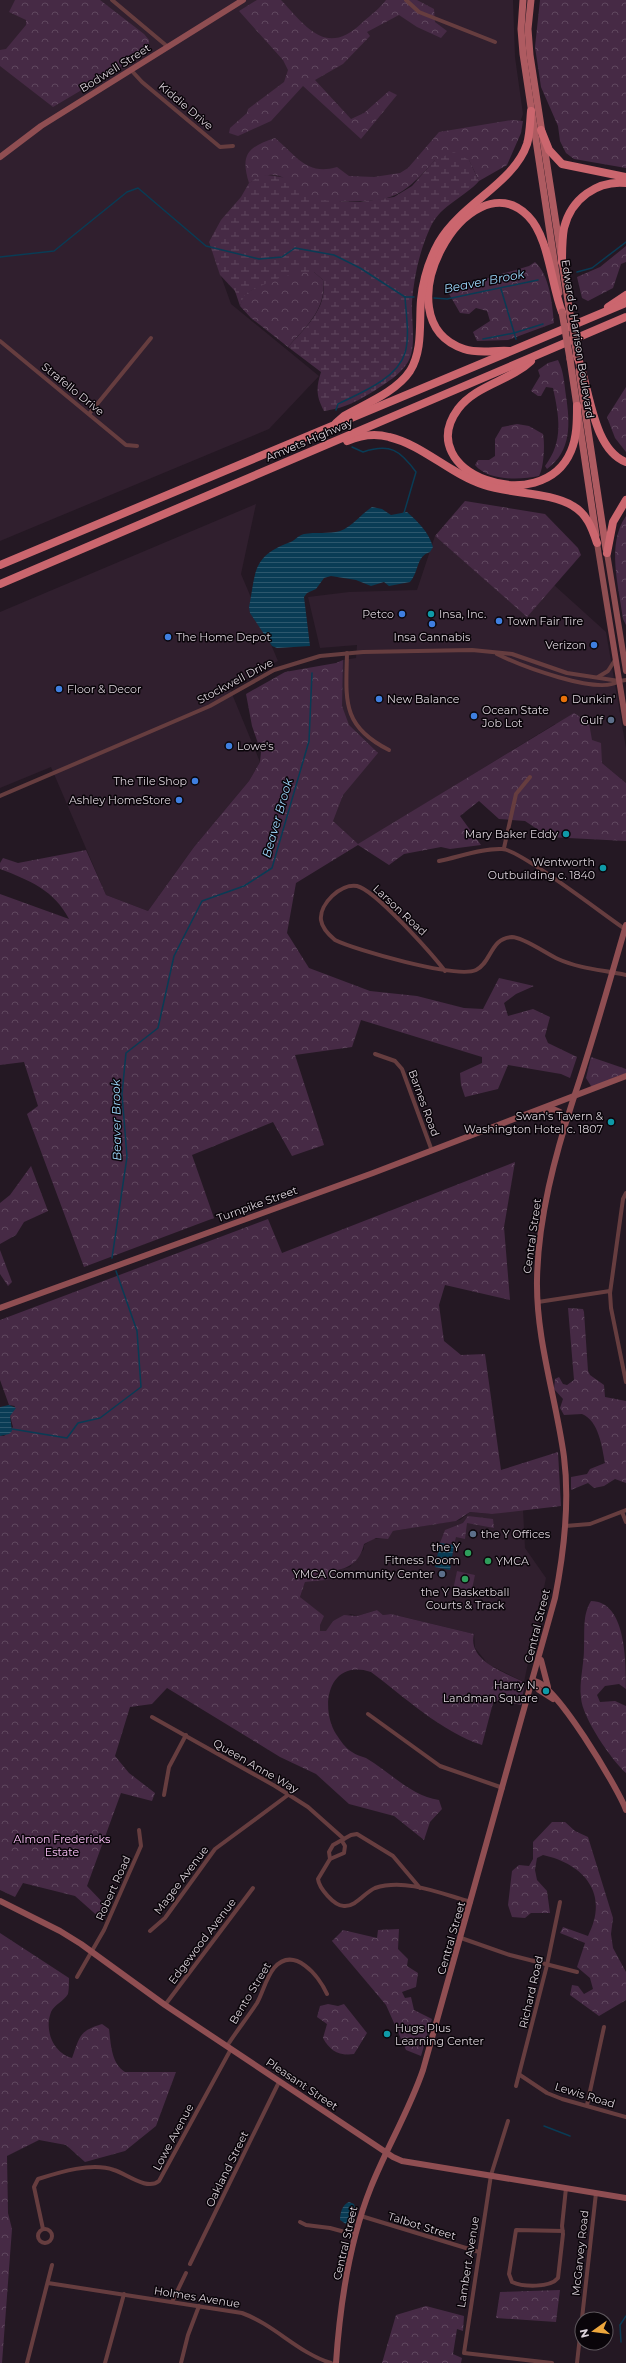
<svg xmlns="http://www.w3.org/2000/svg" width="626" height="2363" font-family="Montserrat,sans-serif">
	<defs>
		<pattern id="forest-crowns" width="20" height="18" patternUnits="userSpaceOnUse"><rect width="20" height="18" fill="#462a45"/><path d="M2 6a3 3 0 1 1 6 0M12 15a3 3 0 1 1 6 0" fill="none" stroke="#60485f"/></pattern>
		<pattern id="wetland-marsh" width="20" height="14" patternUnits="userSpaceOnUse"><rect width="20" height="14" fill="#462a45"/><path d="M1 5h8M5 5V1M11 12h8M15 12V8" fill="none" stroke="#60485f"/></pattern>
		<pattern id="water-rules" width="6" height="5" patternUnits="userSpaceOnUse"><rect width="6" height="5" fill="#093c55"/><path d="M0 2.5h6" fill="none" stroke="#2c576d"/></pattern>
	</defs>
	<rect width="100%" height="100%" fill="#241823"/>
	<g fill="#301f2e">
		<path d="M0,0H513L515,57L523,114L508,157L225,228L209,242L231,304L319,376L269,429L0,541Z"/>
		<path d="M256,504L241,574L278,661L259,670L230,689L260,762L249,781L194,847L148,911L106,895L51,767L0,788V612Z"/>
		<path d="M435,536L527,616L554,585L606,632L626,748V783L555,724L358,845L333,821L343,660L356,658L357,645L320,648L308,597L349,592L417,590Z"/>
		<path d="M523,1509L525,1548L546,1578L524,1682L488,1664L475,1648L474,1634L391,1614L383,1615L377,1610L357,1616L351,1614L333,1621L326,1632L320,1631L307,1603L300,1597L305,1582L326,1580L331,1571L350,1567L364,1549V1545L373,1539L388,1538L393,1531L460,1520L470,1512L492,1514Z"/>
	</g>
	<g fill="url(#forest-crowns)">
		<path d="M15,0H100L144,34L149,40V47L139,56L53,107L0,66V50L6,49L26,25V20L9,12Z"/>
		<path d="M257,0H281C308,29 327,57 363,22C371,15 380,8 386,0H417L434,9L435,22L447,31L441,38L417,27L399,15L367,32L370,36L343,64L315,80L351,119L364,113L389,91L397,95L361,139L303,86L271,121L238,136L229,133L230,128L247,113L248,109L284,82L288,70L283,60L239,11Z"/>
		<path d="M540,0H626V168L574,159L566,153L560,141L558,126L541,87L535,47Z"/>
		<path d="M512,120L523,121L521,133L507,165L479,181L469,160H435C403,196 393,203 343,201C335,201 323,203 315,200C288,191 287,160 249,183C240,154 248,147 275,138C296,155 306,176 337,167L349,176L374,177L400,173L408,168L439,132Z"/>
		<path d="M626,246V262L621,264L613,288L588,301L582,298L577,277L600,267Z"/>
		<path d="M535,262C550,276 552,303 554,323L508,340L477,341L473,332L490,321L487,311L476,308L469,314L460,313L448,292L454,284L478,281L529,266Z"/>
		<path d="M296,272H314L323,280C327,308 306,327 288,347L251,318L240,306L244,294L273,279Z"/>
		<path d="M558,360C564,372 564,383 566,396C570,423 572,451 547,469L545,466C564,441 559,416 553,388L546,387L541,396H538L531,391L540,376L538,370L548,363Z"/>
		<path d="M626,387V452L615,438L607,417Z"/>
		<path d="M517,424L529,426L543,434C545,443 544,468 539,476C520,480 488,481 475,465L478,460H489L495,456V439L502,427Z"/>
		<path d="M465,501L545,514L578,548L581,555L527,617L435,536Z"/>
		<path d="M626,516V625L623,619C619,587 606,544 626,516Z"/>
		<path d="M343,660L342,706L349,725L378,753L343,795L333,821L358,844L574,713L589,723L592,740L601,743L602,763L626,783V841L549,837L525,821L499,819L479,801L460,816L481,845L450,849L441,847L404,854L389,865L358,845L296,883L287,933L309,968L370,991L417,996L464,1008L483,1009L499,978L534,986L516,994L504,1003L508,1016L533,1009L550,1017L545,1036L548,1043L577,1057L570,1078L561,1074L508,1065L498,1089L465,1097L461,1085L460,1073L482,1063V1057L361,1020L352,1047L295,1055L324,1145L292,1156L273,1122L192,1155L214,1218L84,1267L27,1114L38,1106L24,1062L0,1065V894L69,919C54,890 29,880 0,869V863L3,858L18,863L86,850L106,895L148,911L194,847L249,781L260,762L261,752L252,726L246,694L285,672L336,663Z"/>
		<path d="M591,1057L626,1069V1073L595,1086H591L586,1078Z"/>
		<path d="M515,1162L504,1227L510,1300L445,1285L439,1305L444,1341L461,1355L485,1354L501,1470L558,1452L561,1506L492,1514L470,1512L456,1521L393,1531L388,1539L376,1538L364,1544C360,1562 349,1569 331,1571L327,1580L305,1582L300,1597L324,1616L320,1625V1631H326L333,1621L344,1615L357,1616L377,1610L383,1615L391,1614L474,1634C467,1662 508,1673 525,1683L521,1705L500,1700L493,1703L482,1745C440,1731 406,1698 371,1672C329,1658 319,1706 336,1734C340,1740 346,1749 352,1752C356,1755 361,1756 366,1758C390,1772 411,1796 439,1800L442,1809L430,1822L424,1840L394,1816L349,1804L316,1774L280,1757L167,1688L152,1704L130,1707L115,1756L129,1773L155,1793L152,1801L121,1793L87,1886L107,1907L101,1919L75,1896L23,1883L15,1897L0,1890V1436H4L13,1427L10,1416L15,1406L9,1405L0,1380V1320L268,1219L282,1253Z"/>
		<path d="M31,1166L48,1211L24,1222L16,1235L0,1244V1203L10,1195Z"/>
		<path d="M0,1250L12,1282L8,1286L0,1274Z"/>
		<path d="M568,1308L583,1309L584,1312L588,1371L590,1375L604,1385L605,1397L626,1401V1483L615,1479L604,1486L594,1488L588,1483L571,1490V1477L587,1474L590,1469L605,1463C602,1447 599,1421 582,1414L564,1415L560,1408L563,1399L554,1389L555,1379L559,1377L563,1384L567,1385L574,1380Z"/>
		<path d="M468,1516L493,1519L494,1528L467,1523L465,1539L456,1537L454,1545L440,1543L445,1530L463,1523Z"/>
		<path d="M591,1601C626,1601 626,1661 626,1689L619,1684L605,1686L597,1695L600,1702L615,1701L626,1706V1773C612,1761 582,1717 581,1698C579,1681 584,1665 584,1649C585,1633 582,1615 591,1601Z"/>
		<path d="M552,1822H565L575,1831L588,1837L613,1918L611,1934L613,1948L626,1972V2000L599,2016L570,1995L572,1985L578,1986L584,1994L593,1989L590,1978L577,1967L585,1943L560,1933L563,1927L588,1936C610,1894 584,1864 543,1855L537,1858L535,1870L537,1880L547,1891L550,1913H531L525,1918L512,1917L508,1905L512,1871L519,1865L529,1866L533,1859V1842Z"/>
		<path d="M399,1929L398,1949L408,1959L407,1966L418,1973L416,1987L402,1992L405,1998L411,1997L414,2010L432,2019L421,2056L406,2050L386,2005L332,1941L343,1930L377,1938L378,1930Z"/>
		<path d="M0,1933L69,1978C69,1982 69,1990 68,1994C64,2001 54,2005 51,2012C44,2030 53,2053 72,2058C80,2036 79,2031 102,2024L109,2029C111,2044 111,2063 125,2072H176L156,2126L125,2151L85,2162L66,2145L39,2140L7,2156L8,2213L12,2229L2,2363H0Z"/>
		<path d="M328,2004L338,2006L344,2004L367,2033L354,2054C339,2056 330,2051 323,2038L327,2024L317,2017L320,2006Z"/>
		<path d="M560,2290L556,2322L496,2318L500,2292Z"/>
		<path d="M426,2306L464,2316L463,2331L457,2329L453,2354L462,2358L461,2363H382L396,2315Z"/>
	</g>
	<path fill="url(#wetland-marsh)" d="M454,152L469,160L479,181C465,197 441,205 431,226C420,249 414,276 412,302C411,319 417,347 408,362C399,376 387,382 374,391C353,403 348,407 324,411C316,396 316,388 321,372L288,347C306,327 328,308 323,280L314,272C288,272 268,282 245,294L240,306L235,291L220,275L209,242L221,220L241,197L249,183L260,176L267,175L287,178L296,187L316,200L360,202L394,197L412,186L435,160Z"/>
	<path fill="#462a45" d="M457,1571L475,1575L471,1594L453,1590Z"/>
	<g fill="url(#water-rules)">
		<path d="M372,507L382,509L391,515L407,512C419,523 428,531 433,547L430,552C416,556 419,572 410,582L389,586L384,582L371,586L356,580L331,576L324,578L316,589L307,593L304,597L310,646L277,648L272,646L250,613L249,607C256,574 251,557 288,543C294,542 298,535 304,534C315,532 329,534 340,531C352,527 361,514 372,507Z"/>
		<path d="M9,1405L16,1408L10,1416L12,1431L9,1434L0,1436V1407Z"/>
		<path d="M440,1543L454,1545L450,1570L435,1567Z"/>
		<path d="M349,2202L354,2204L355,2208L350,2222L346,2224L340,2220C340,2213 342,2205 349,2202Z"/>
	</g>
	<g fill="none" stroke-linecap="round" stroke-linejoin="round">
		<g stroke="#093c55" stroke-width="1.5">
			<path d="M0,257L54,251L127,192L138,188L206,246L259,259L282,257L295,248L334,255L360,268L405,297"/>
			<path d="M577,272L592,268L626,242"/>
			<path d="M501,289L516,339"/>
			<path d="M405,297H414"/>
			<path d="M434,298L447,299L538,280"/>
			<path d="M483,339L514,333L543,324"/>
			<path d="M336,410L338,404C360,393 397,379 405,353C410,336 406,314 405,297"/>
			<path d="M352,447L363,452C390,443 400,450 416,472L404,513"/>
			<path d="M112,1258L127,1157L122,1094L126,1053L158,1028L174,956L202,901L244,886L272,868L309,741L312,673"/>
			<path d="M12,1429L67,1438L78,1423L100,1418L141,1387L137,1331L116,1271"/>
			<path d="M544,2126L570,2136"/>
			<path d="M621,2342L620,2325L626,2316"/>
		</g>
		<g stroke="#663d3f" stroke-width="4">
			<path d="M112,0L168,47"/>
			<path d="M406,0L419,12L495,42"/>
			<path d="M131,70L142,82L220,147L233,146"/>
			<path d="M0,341L126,445L137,446"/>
			<path d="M89,414L151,338"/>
			<path d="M347,653C346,700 341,726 389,750"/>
			<path d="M497,654C519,665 599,696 619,681"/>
			<path d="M598,677L608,671L615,660"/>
			<path d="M0,796L210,706L274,670L320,656L363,652L472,650L512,654L567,673L619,681L626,680"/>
			<path d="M504,848L516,794L530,777"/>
			<path d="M439,861C459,857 482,848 502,849C519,849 604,915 625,929"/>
			<path d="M445,971C432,954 375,890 357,886C341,883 319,904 321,920C322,928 329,935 335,940C355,950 457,979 476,970C492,962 490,938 512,937C523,937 547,954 558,959C580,969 604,970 626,975"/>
			<path d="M375,1054L395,1061L402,1069L432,1151"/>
			<path d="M626,1193L623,1199L610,1293L611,1308L626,1382"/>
			<path d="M538,1302L610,1291"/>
			<path d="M622,1512L626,1522"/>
			<path d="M565,1526L590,1524L626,1510"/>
			<path d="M368,1714L440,1766L503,1788"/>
			<path d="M152,1717L275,1786L308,1807L344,1839"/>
			<path d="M164,1795L169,1767L186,1735"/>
			<path d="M330,1859L344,1853L345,1846L342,1841"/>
			<path d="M420,1888L393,1856L357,1834L351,1835L333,1845L329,1852L330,1859L318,1879C319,1888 334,1906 344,1906C356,1907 365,1892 375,1888C406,1878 442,1894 471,1902"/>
			<path d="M150,1931L165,1918L215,1849L288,1795"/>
			<path d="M461,1938L510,1955L577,1972"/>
			<path d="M77,1977L104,1930L141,1846L139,1830"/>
			<path d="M165,2005L253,1888"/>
			<path d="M227,2046C236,2032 247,2018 257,2003C263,1992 266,1978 274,1968C294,1945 319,1976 327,1994"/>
			<path d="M520,2075L547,2093L562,2099L626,2117"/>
			<path d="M516,2086L547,1965L560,1902"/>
			<path d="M587,2105L604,2027"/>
			<path d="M508,2121L491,2175L464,2353L552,2363"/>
			<path d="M361,2216L479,2252"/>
			<path d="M300,2222L306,2225L330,2228L356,2235"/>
			<circle cx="45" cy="2236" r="7"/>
			<path d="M43,2229L34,2187L38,2179C60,2172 92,2162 114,2170C127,2174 147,2191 159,2181L231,2049"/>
			<path d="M563,2231L516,2230L509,2274L512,2282C523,2287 550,2288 558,2278L563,2234L562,2226L566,2188"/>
			<path d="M190,2264L279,2082"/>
			<path d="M48,2283L242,2313C275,2325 298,2353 331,2363"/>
			<path d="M172,2302L186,2273"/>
			<path d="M27,2363L52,2265"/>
			<path d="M105,2363L124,2294"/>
			<path d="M181,2363L188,2335L199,2306"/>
			<path d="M577,2363L596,2193"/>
		</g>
		<g stroke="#8f4e52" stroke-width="6">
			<path d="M0,157L41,126L243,0"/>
			<path d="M597,543L626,723"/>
			<path d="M607,553L626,671"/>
			<path d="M546,1111L553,1109L560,1112L565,1125"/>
			<path d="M0,1308L373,1173L626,1076"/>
			<path d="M541,1660L548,1687"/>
			<path d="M533,1681C552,1677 619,1790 626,1810"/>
			<path d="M533,1681L539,1690L553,1699"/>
			<path d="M0,1901L60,1931L81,1944L165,2005L393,2157L402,2161L626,2198"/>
			<path d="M336,2363C340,2304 349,2242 371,2187C387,2147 409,2111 423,2070L555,1598C564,1552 570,1504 564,1457C556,1398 536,1340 537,1280C538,1218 555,1155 574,1097C593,1041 609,983 626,925"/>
		</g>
		<g stroke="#ae5b61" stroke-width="7">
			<path d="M523,0L521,29L523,54L559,293"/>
			<path d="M531,0L528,29L530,55L570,314"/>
			<path d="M570,359L596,535"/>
			<path d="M579,371L606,549"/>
		</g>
		<g stroke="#cb666e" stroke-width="8">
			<path d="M541,130L549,150L562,164L626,177"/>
			<path d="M562,262C562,251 562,239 564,228C571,199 597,180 626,183"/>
			<path d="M608,307L626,295"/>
			<path d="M509,351C494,350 479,354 464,349C377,320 469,156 528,216C549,237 551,284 562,312"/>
			<path d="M577,356C590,387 592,449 626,462"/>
			<path d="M531,361C510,381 476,385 458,409C411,473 542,520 571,451C577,437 577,421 577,406"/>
			<path d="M336,423L344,416C365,404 396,392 410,371C423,350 419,323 421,300C423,280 429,260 439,242C462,203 514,183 527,144C530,134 530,122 531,111"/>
			<path d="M347,441C361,435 374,433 389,437C423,445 450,474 484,485C510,494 551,492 573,506C587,514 592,528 597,543"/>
			<path d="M607,553L613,522L626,500"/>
			<path d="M0,565L626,303"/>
			<path d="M0,584L626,317"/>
		</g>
		<g stroke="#ae5b61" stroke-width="7">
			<path d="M562,312L570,359"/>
			<path d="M570,314L577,356"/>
		</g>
	</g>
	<g fill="#3f7fe0" stroke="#0a050a" stroke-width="1.5">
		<circle cx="402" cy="614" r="4"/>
		<circle cx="499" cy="621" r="4"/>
		<circle cx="432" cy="624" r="4"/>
		<circle cx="168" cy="637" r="4"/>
		<circle cx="594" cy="645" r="4"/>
		<circle cx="59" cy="689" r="4"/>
		<circle cx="379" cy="699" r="4"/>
		<circle cx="474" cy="716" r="4"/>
		<circle cx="229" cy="746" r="4"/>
		<circle cx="195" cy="781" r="4"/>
		<circle cx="179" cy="800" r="4"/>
	</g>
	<g fill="#0f9aa8" stroke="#0a050a" stroke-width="1.5">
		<circle cx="431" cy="614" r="4"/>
		<circle cx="566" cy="834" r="4"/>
		<circle cx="603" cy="868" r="4"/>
		<circle cx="611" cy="1122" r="4"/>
		<circle cx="546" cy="1691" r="4"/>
		<circle cx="387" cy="2034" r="4"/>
	</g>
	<circle fill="#e8710a" stroke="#0a050a" stroke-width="1.5" cx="564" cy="699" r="4"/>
	<g fill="#5c6f8a" stroke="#0a050a" stroke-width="1.5">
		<circle cx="611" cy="720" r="4"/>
		<circle cx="473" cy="1534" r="4"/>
		<circle cx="442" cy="1574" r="4"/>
	</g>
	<g fill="#2e9e5b" stroke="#0a050a" stroke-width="1.5">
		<circle cx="468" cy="1553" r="4"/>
		<circle cx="488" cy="1561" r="4"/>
		<circle cx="465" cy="1579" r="4"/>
	</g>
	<g text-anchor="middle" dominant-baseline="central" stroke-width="3" stroke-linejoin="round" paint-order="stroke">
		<g font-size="11" fill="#dbd2da" stroke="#0a050a">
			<text transform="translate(115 68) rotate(-32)">Bodwell Street</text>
			<text transform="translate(186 106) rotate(40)">Kiddie Drive</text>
			<text transform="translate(578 339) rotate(81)">Edward S Harrison Boulevard</text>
			<text transform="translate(73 389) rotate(39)">Strafello Drive</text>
			<text transform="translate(309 440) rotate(-23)">Amvets Highway</text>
			<text transform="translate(235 681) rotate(-28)">Stockwell Drive</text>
			<text transform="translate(400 910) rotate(43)">Larson Road</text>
			<text transform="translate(424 1103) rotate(70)">Barnes Road</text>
			<text transform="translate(257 1204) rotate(-20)">Turnpike Street</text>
			<text transform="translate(532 1236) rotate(-82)">Central Street</text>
			<text transform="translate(537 1626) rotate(-76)">Central Street</text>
			<text transform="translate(256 1766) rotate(30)">Queen Anne Way</text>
			<text transform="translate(181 1880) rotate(-53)">Magee Avenue</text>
			<text transform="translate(113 1888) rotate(-66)">Robert Road</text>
			<text transform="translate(451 1938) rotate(-74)">Central Street</text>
			<text transform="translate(202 1941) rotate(-53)">Edgewood Avenue</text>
			<text transform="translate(531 1992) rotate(-77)">Richard Road</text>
			<text transform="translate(250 1993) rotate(-59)">Bento Street</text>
			<text transform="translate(302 2084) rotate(34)">Pleasant Street</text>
			<text transform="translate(585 2095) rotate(17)">Lewis Road</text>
			<text transform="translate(173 2137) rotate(-62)">Lowe Avenue</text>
			<text transform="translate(227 2169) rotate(-64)">Oakland Street</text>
			<text transform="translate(422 2226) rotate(17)">Talbot Street</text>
			<text transform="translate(345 2243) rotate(-77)">Central Street</text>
			<text transform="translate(580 2253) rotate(-84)">McGarvey Road</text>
			<text transform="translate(468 2262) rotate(-81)">Lambert Avenue</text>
			<text transform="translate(197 2297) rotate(9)">Holmes Avenue</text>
		</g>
		<g font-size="11" fill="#dbd2da" stroke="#0a050a" text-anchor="end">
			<text x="394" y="614">Petco</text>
			<text x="439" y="614" text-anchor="start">Insa, Inc.</text>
			<text x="507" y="621" text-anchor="start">Town Fair Tire</text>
			<text x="176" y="637" text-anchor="start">The Home Depot</text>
			<text x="432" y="637" text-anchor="middle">Insa Cannabis</text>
			<text x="586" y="645">Verizon</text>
			<text x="67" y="689" text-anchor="start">Floor &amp; Decor</text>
			<text x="387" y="699" text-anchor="start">New Balance</text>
			<text x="572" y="699" text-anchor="start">Dunkin'</text>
			<text x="482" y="710" text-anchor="start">Ocean State<tspan x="482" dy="13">Job Lot</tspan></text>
			<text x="603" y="720">Gulf</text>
			<text x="237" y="746" text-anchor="start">Lowe's</text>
			<text x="187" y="781">The Tile Shop</text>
			<text x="171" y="800">Ashley HomeStore</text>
			<text x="558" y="834">Mary Baker Eddy</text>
			<text x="595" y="862">Wentworth<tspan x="595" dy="13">Outbuilding c. 1840</tspan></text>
			<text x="603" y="1116">Swan's Tavern &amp;<tspan x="603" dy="13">Washington Hotel c. 1807</tspan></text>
			<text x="481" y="1534" text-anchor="start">the Y Offices</text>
			<text x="460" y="1547">the Y<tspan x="460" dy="13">Fitness Room</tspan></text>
			<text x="496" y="1561" text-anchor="start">YMCA</text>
			<text x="434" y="1574">YMCA Community Center</text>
			<text x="465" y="1592" text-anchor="middle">the Y Basketball<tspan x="465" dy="13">Courts &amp; Track</tspan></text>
			<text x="538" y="1685">Harry N.<tspan x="538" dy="13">Landman Square</tspan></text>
			<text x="395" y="2028" text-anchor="start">Hugs Plus<tspan x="395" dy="13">Learning Center</tspan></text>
		</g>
		<g font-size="11" fill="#fcc1f8" stroke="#0a050a">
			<text x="62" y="1839">Almon Fredericks<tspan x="62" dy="13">Estate</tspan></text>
		</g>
		<g font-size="12" font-style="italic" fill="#9dd7fc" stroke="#0a050a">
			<text transform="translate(484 281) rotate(-11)">Beaver Brook</text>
			<text transform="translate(277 818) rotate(-74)">Beaver Brook</text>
			<text transform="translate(116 1120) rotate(-91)">Beaver Brook</text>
		</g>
	</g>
	<g transform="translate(594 2331) rotate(256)"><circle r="19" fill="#0a050a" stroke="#5e575d"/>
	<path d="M0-3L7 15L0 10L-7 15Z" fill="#eea73d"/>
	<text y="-6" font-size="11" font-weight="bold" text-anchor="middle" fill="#dbd2da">N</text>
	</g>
</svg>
